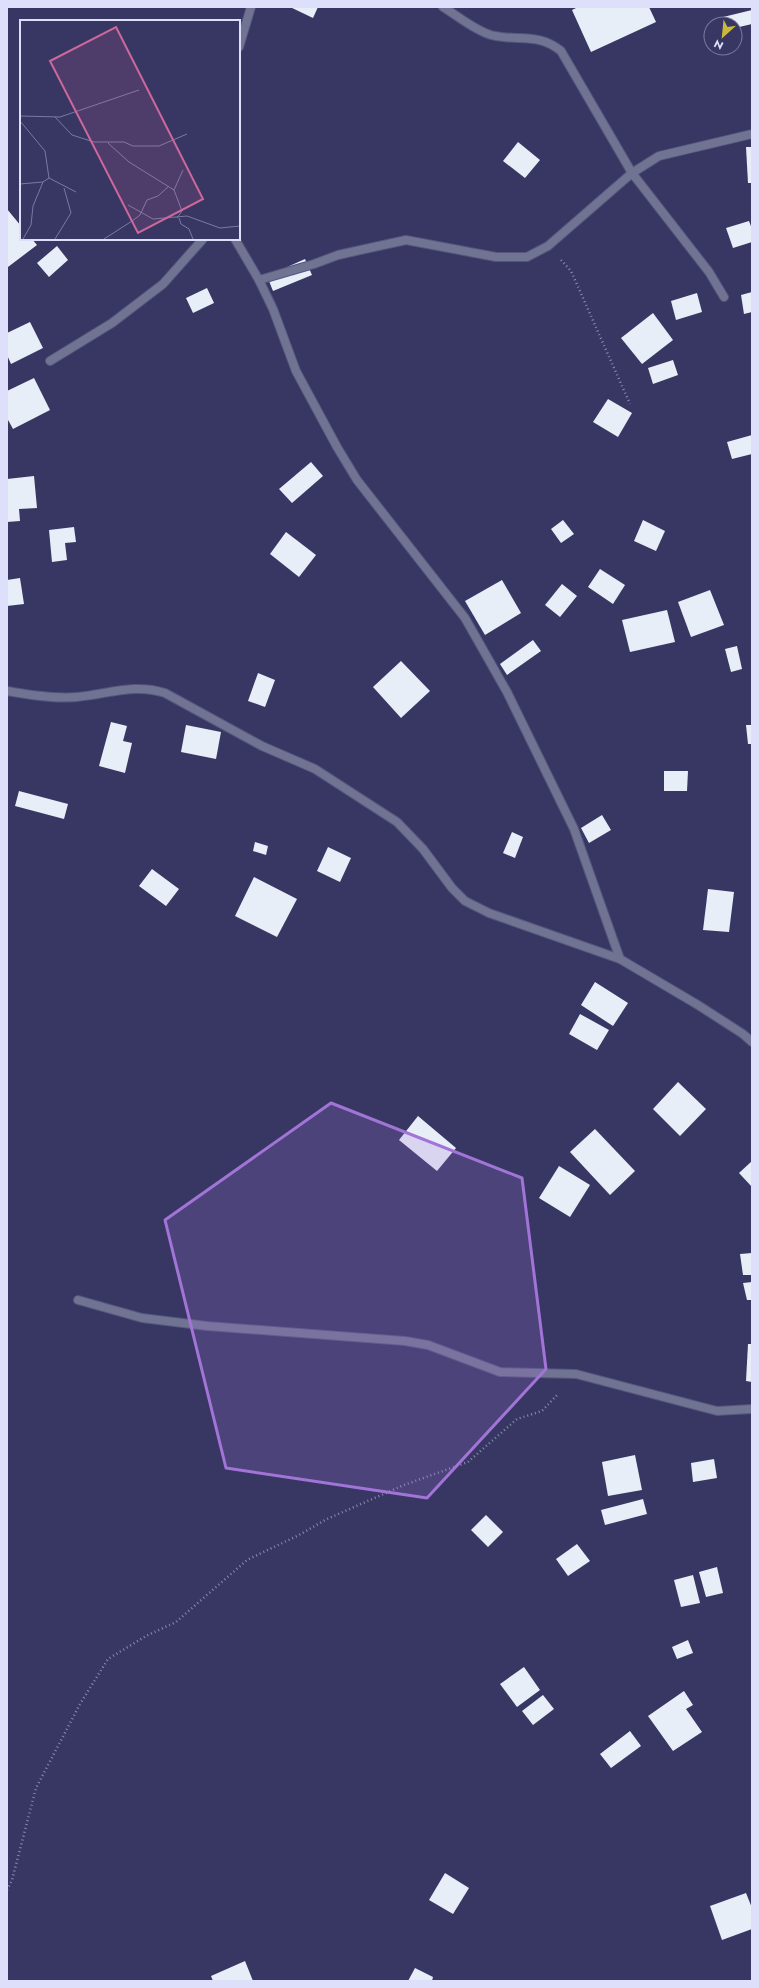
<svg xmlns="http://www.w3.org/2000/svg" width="759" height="1988" font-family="Jost,sans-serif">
	<rect width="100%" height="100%" fill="#383763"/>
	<g fill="#e8eef8">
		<path d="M290,7H318L313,18Z"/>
		<path d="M578,7H649L656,22L591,52L572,10Z"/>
		<path d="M752,10V24L735,28V24H721L719,18Z"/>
		<path d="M518,142L540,160L525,178L503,161Z"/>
		<path d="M746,147H752V183H748Z"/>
		<path d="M7,209L21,226V239H32L37,245L8,267Z"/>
		<path d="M749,221L752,229V242L733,248L726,228Z"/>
		<path d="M57,246L68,260L49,277L37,263Z"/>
		<path d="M305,259L312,275L273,291L267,276Z"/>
		<path d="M207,288L214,303L193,313L186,298Z"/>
		<path d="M752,292V312L744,314L741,295Z"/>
		<path d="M697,293L702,312L676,320L671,301Z"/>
		<path d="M653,313L673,340L642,364L621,338Z"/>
		<path d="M30,322L43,348L11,364L7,355V333Z"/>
		<path d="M673,360L678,375L653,384L648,368Z"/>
		<path d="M34,378L50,410L13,429L7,418V391Z"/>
		<path d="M608,399L632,413L618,437L593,422Z"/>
		<path d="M752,435V454L732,459L727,442Z"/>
		<path d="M311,462L323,476L292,503L279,489Z"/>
		<path d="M34,476L37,508L19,509L20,521L7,522V479Z"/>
		<path d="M563,520L574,534L561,543L551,529Z"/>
		<path d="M643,520L665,531L656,551L634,541Z"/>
		<path d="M74,527L76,542L65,543L67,560L52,562L49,530Z"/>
		<path d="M286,532L316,555L299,577L270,554Z"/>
		<path d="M600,569L625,585L613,604L588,587Z"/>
		<path d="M20,578L24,604L7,606V580Z"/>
		<path d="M502,580L521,613L485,635L465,601Z"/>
		<path d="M562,584L577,596L560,617L545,605Z"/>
		<path d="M710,590L724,625L691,637L678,602Z"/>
		<path d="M667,610L675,642L630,652L622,620Z"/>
		<path d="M533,640L541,651L507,675L500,664Z"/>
		<path d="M737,646L742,669L731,672L725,649Z"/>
		<path d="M401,661L430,691L401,718L373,687Z"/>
		<path d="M258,673L275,680L265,707L248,701Z"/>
		<path d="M111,722L127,726L123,741L132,743L125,773L99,766Z"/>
		<path d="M186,725L221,732L216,759L181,752Z"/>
		<path d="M746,725H752V744H748Z"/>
		<path d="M664,771H688L687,791H664Z"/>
		<path d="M19,791L68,804L64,819L15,806Z"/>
		<path d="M602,815L611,830L589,843L581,828Z"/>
		<path d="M512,832L523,837L515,858L503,853Z"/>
		<path d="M255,842L268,846L266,855L253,851Z"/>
		<path d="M328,847L351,858L340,882L317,871Z"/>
		<path d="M152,869L179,889L166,906L139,886Z"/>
		<path d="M254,877L297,899L277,937L235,916Z"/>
		<path d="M708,889L734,892L729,932L703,930Z"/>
		<path d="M595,982L628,1003L613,1026L581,1005Z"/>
		<path d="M580,1014L609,1030L597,1050L569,1034Z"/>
		<path d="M678,1082L706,1109L680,1136L653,1109Z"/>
		<path d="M418,1116L456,1148L437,1171L399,1140Z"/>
		<path d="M595,1129L635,1171L610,1195L570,1152Z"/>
		<path d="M752,1161V1187L739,1173Z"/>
		<path d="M559,1166L590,1185L570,1217L539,1198Z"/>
		<path d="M752,1253V1275H743L740,1254Z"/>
		<path d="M752,1282V1300H747L743,1283Z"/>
		<path d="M748,1344H752V1382L746,1381Z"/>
		<path d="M635,1455L642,1490L608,1496L602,1462Z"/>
		<path d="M714,1459L717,1478L693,1482L691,1463Z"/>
		<path d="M643,1499L647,1514L605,1525L601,1510Z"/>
		<path d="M486,1515L503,1532L488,1547L471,1530Z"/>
		<path d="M577,1544L590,1561L568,1576L556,1559Z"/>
		<path d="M717,1567L723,1593L706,1597L699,1572Z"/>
		<path d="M693,1575L700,1603L681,1607L674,1580Z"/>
		<path d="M688,1640L693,1653L677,1659L672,1647Z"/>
		<path d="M524,1667L540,1690L517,1707L500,1684Z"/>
		<path d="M684,1691L693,1705L686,1709L702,1732L673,1751L648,1716Z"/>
		<path d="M543,1695L554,1709L533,1725L522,1711Z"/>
		<path d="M630,1731L641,1746L611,1768L600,1754Z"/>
		<path d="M445,1873L469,1888L453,1914L429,1900Z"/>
		<path d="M746,1893L752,1908V1929L722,1940L710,1906Z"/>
		<path d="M245,1961L253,1981H213L211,1976Z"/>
		<path d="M415,1968L433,1977L432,1981H408Z"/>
	</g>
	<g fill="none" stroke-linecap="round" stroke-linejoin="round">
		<defs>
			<g id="minor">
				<path d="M443,7C458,16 474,30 491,35C518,42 537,32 561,51L632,173L709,272L724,297"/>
				<path d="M239,47L251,7"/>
				<path d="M235,239L259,280L273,309L296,371L337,447L357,480L465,618L507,692L574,829L620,959"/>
				<path d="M259,280L314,264L338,255L406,240L496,257H527L548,246L632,173L659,156L752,134"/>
				<path d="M50,361L112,323L163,284L203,239"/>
				<path d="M7,691C29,695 55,699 77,697C108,694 135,683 165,693L262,746L315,769L397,822L423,849L452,888L465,901L489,913L620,959L698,1005L743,1034L752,1042"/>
				<path d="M78,1300L142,1318L207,1326L405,1341L428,1345L500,1372L576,1374L717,1411L752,1409"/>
			</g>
		</defs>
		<use href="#minor" stroke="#56557e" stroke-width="10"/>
		<g stroke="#8a8baf" stroke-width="2.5" stroke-dasharray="1 3" stroke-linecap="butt">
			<path d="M561,260L571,271L630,404"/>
			<path d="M7,1890L12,1880L36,1788L80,1704L108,1659L146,1636L176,1622L247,1560L299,1535L327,1519L404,1485L468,1462L517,1419L542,1411L558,1394"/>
		</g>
		<use href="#minor" stroke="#717392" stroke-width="8"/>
	</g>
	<path fill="#a274d7" fill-opacity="0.2" stroke="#a274d7" stroke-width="3" stroke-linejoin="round" d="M331,1103L522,1178L546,1369L427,1498L226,1468L165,1220Z"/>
	<g transform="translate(20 20)">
		<rect width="220" height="220" fill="#383763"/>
		<path fill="none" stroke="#7a7aa0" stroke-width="1" d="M0,96L40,97L119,70M35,97L52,115L74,122H104L113,126H139L167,114M0,101L25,131L29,158L56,172M88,123L109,142L154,170L162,191L157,198M0,164L23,162L29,158M154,170L163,150M108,185L133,199L167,196L200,208L220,206M159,198L161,204L169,209L173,219M3,219L11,205L13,186L23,162M35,219L51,193L44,168M84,219L112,201L120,195L127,180L138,176L149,166"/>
		<path fill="#cd689b" fill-opacity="0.15" stroke="#cd689b" stroke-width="2" d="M96,7L183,179L118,213L30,41Z"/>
		<rect width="220" height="220" fill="none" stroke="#dddffb" stroke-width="2"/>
	</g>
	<rect width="759" height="1988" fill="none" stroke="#dddffb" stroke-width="16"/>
	<g transform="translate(723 36) rotate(207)"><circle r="19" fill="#383763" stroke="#7a7aa0"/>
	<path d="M0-3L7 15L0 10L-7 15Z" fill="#caba3a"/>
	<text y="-6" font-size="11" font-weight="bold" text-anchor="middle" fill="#dddffb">N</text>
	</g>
</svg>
